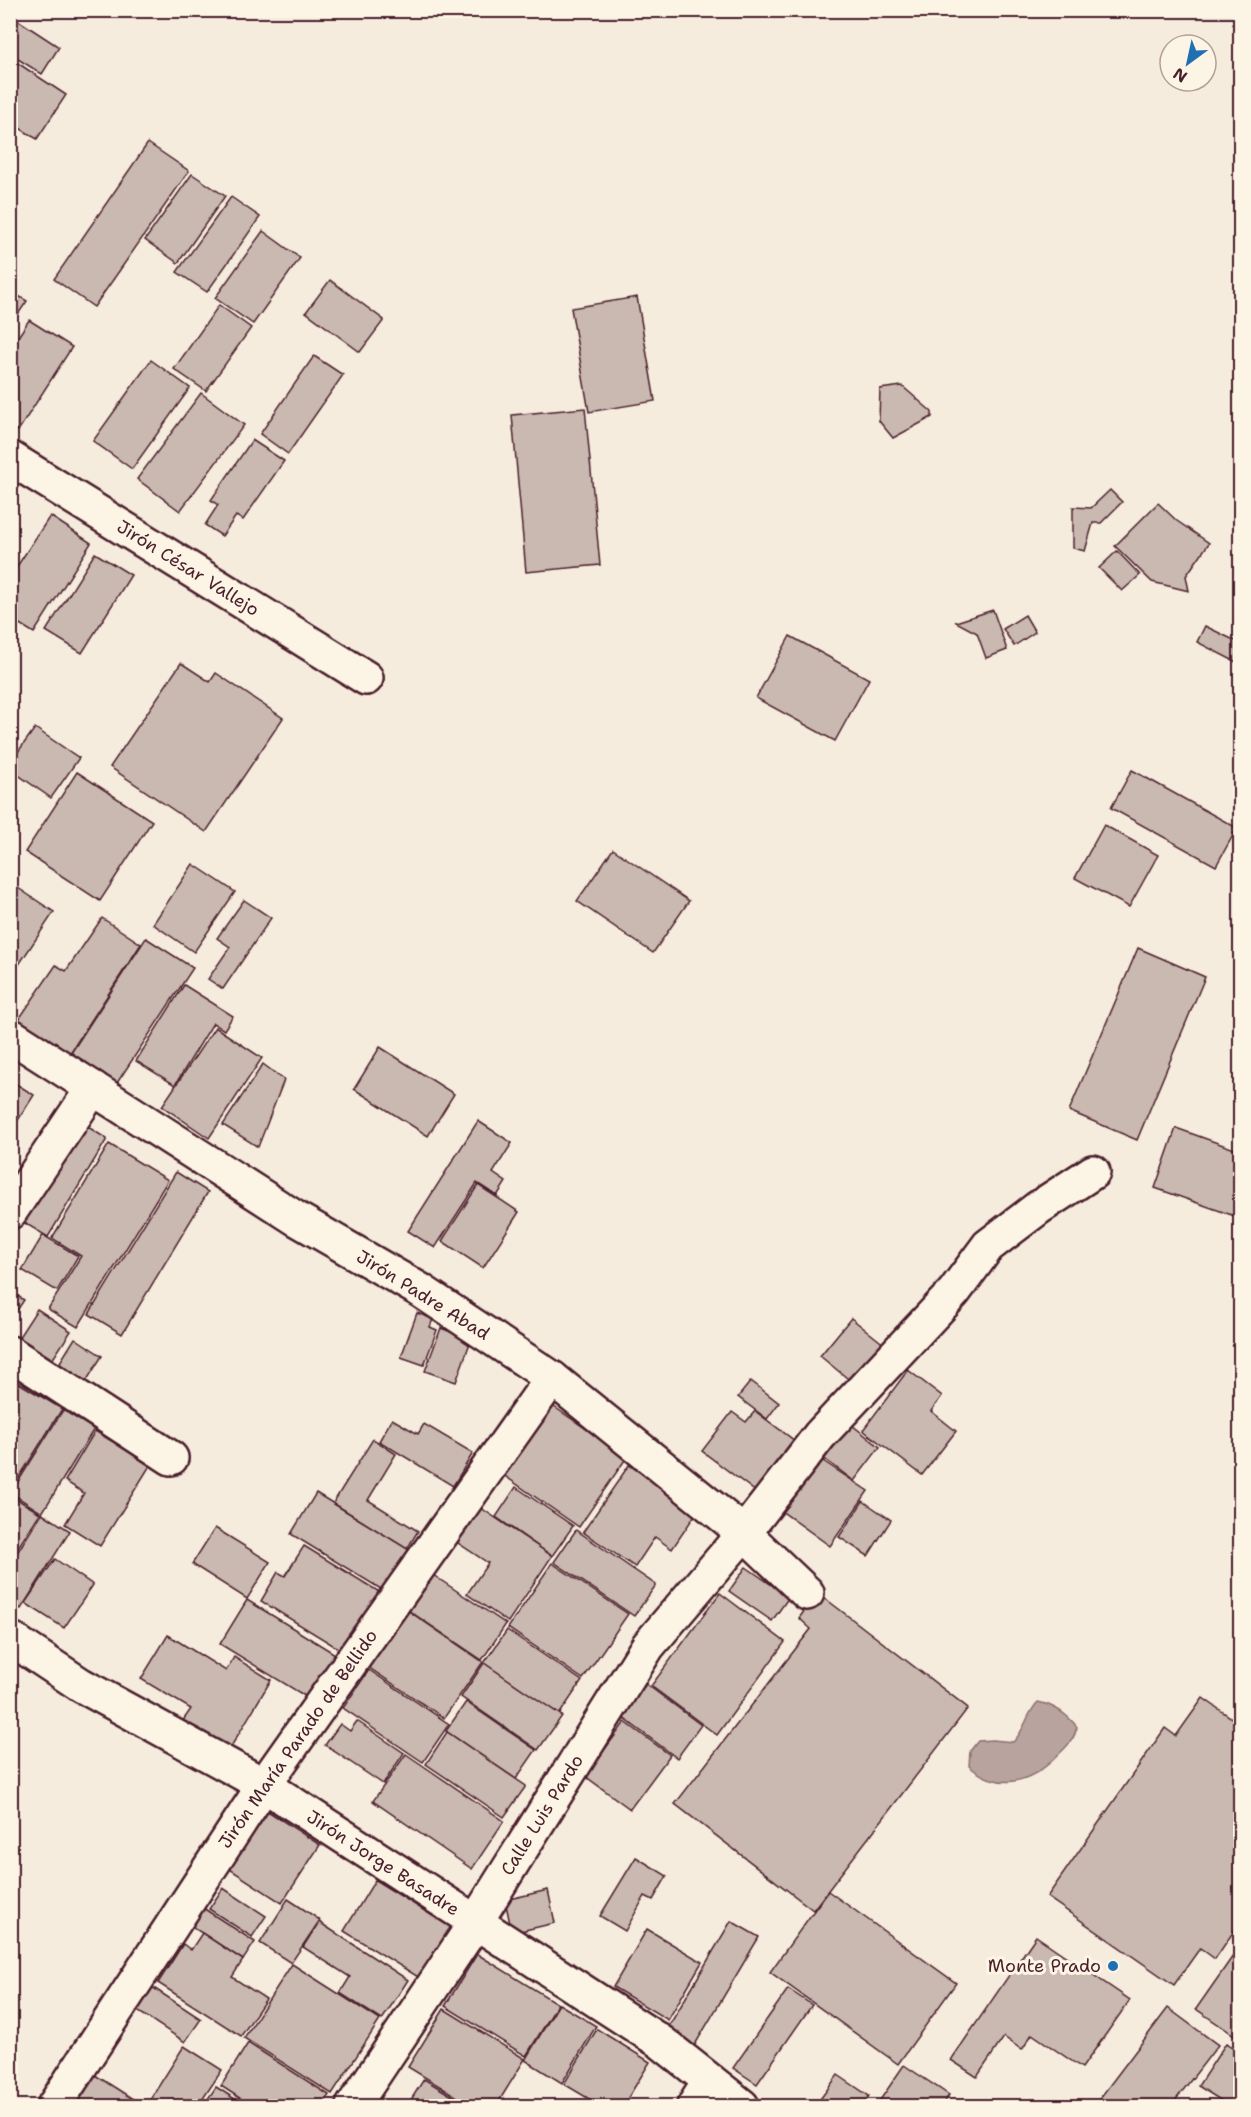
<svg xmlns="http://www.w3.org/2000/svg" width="1251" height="2117" font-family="'Shantell Sans',sans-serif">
	<rect width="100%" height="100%" fill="#f5ecde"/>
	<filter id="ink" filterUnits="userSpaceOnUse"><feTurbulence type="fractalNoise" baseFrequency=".0167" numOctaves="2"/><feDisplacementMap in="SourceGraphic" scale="12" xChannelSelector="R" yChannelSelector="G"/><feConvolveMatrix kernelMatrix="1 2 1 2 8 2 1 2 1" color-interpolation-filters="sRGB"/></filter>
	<g filter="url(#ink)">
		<path fill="#b8a39e" stroke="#8c6e70" stroke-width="1.5" d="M1038,1702C1053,1705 1067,1714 1077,1727C1074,1741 1066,1747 1056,1757C1030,1783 999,1792 969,1766L970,1751L978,1741L993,1740L1013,1742C1025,1731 1026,1714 1038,1702Z"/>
		<g fill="#cab9b1" stroke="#4a1f2b" stroke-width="1.5">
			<path d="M10,15L59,47L42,74L10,54Z"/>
			<path d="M10,58L66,95L37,139L10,122Z"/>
			<path d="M148,143L189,171L94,307L54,279Z"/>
			<path d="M192,174L225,196L178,263L145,240Z"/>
			<path d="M231,197L260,217L207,292L177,272Z"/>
			<path d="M263,231L300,258L253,324L215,298Z"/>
			<path d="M330,280L384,320L360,352L306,312Z"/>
			<path d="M10,291L27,301L10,326Z"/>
			<path d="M637,297L655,401L589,412L571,308Z"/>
			<path d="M219,305L251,328L206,391L174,369Z"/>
			<path d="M29,320L72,347L18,431L10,426V349Z"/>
			<path d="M314,356L343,375L288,454L260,434Z"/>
			<path d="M151,360L190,388L132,469L93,441Z"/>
			<path d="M902,386L932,412V417L893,438L879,421L880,389Z"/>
			<path d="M201,393L244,425L180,511L137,479Z"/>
			<path d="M585,408L600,565L526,572L512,415Z"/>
			<path d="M252,440L284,461L243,520L236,516L222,536L205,525L218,505L211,500Z"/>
			<path d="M1110,490L1122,502L1101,523H1093L1085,551L1073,548V507L1091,508Z"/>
			<path d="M1158,503L1177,521L1209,543L1186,576L1189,591L1152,582L1115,546Z"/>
			<path d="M50,516L91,543L34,633L10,618V577Z"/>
			<path d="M1117,551L1140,575L1122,591L1099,568Z"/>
			<path d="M95,553L131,575L82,653L46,631Z"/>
			<path d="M993,610L1007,650L986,658L977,633L956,622Z"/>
			<path d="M1025,615L1035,632L1014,646L1003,629Z"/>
			<path d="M1205,626L1240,643V653L1236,662L1197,642Z"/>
			<path d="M790,636L869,679L835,741L756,698Z"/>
			<path d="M181,663L210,682L216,673L283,718L206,832L110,767Z"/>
			<path d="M35,728L79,758L51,798L10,769V763Z"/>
			<path d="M1132,770L1237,828L1216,866L1111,808Z"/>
			<path d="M77,772L152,821L100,901L25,852Z"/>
			<path d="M1104,825L1158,855L1129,907L1075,878Z"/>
			<path d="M613,849L689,901L653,953L577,901Z"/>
			<path d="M193,864L235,892L194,952L153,924Z"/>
			<path d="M12,884L54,912L10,978V887Z"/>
			<path d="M244,900L271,918L223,989L208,979L230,947L217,938Z"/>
			<path d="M102,918L141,944L68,1056L17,1022L56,965L66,971Z"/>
			<path d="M146,938L193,968L117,1083L71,1053Z"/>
			<path d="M1138,948L1205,977L1137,1140L1069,1111Z"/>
			<path d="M184,985L233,1016L224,1030L213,1023L175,1085L136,1061Z"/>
			<path d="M215,1027L262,1058L209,1138L162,1106Z"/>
			<path d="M380,1047L454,1094L428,1136L354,1089Z"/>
			<path d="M263,1064L284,1080L258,1147L223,1125Z"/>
			<path d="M13,1082L34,1095L10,1133V1086Z"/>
			<path d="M74,1118L107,1139L48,1237L13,1216Z"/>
			<path d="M478,1121L512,1143L493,1173L506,1182L497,1196L477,1183L435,1248L408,1231Z"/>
			<path d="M1176,1128L1240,1151V1218L1155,1188Z"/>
			<path d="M109,1144L168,1180L78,1327L48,1309L81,1256L52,1238Z"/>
			<path d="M176,1172L208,1192L122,1334L89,1314Z"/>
			<path d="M478,1185L519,1212L483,1268L442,1241Z"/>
			<path d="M43,1235L78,1256L57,1291L22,1270Z"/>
			<path d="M10,1291L24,1300L10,1321Z"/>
			<path d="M37,1309L71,1331L45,1371L11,1349Z"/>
			<path d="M417,1313L433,1319L430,1327L437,1330L424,1365L401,1357Z"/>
			<path d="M851,1318L890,1349L858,1387L820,1356Z"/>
			<path d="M441,1328L471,1340L456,1382L425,1371Z"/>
			<path d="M75,1338L102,1356L79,1393L52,1375Z"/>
			<path d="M908,1370L942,1396L931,1411L956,1431L922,1475L863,1430Z"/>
			<path d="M751,1381L779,1403L767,1419L738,1397Z"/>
			<path d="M10,1382L16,1385L10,1395Z"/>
			<path d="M19,1383L62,1409L10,1492V1397Z"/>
			<path d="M547,1402L627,1457L579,1527L499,1472Z"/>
			<path d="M63,1410L94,1429L42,1513L11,1493Z"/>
			<path d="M755,1411L799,1444L760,1495L702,1451L732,1412L746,1422Z"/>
			<path d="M392,1419L418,1434L424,1424L473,1453L453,1486L379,1441Z"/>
			<path d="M848,1422L880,1447L854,1481L822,1457Z"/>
			<path d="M95,1431L151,1464L100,1546L65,1524L84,1493L65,1481Z"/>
			<path d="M373,1439L396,1454L368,1500L418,1531L407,1549L333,1503Z"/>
			<path d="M817,1457L868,1491L830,1546L780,1510Z"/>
			<path d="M629,1465L697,1512L672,1549L655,1537L635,1567L583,1532Z"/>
			<path d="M516,1487L573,1526L552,1556L496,1517Z"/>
			<path d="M316,1493L414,1553L389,1594L291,1534Z"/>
			<path d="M10,1495L40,1513L10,1560Z"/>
			<path d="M863,1501L891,1520L868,1556L839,1537Z"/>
			<path d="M478,1506L552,1556L508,1622L467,1594L488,1563L455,1541Z"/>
			<path d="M42,1513L70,1531L21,1609L10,1602V1564Z"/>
			<path d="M215,1528L270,1562L247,1599L192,1564Z"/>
			<path d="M576,1530L656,1585L634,1616L554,1562Z"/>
			<path d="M304,1546L386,1596L349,1655L261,1601L278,1572L285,1576Z"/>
			<path d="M55,1559L93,1585L64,1628L25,1603Z"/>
			<path d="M552,1563L628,1614L583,1679L508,1628Z"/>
			<path d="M746,1567L789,1597L772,1621L729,1591Z"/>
			<path d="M433,1575L506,1624L482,1660L408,1610Z"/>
			<path d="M720,1593L785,1642L717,1735L651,1686Z"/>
			<path d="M818,1593L968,1708L813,1910L675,1804L811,1629L799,1618Z"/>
			<path d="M247,1600L340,1657L313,1701L220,1644Z"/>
			<path d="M407,1610L483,1662L444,1718L368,1667Z"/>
			<path d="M507,1630L582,1681L559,1715L484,1663Z"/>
			<path d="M168,1635L226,1671L234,1657L271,1680L229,1750L182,1722L191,1709L141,1679Z"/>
			<path d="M484,1663L562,1716L538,1750L461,1697Z"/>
			<path d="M369,1670L449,1724L423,1762L343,1708Z"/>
			<path d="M646,1684L701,1725L677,1758L622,1717Z"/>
			<path d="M1203,1698L1240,1724V1922L1215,1959L1200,1948L1174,1985L1047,1897L1165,1728L1176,1736Z"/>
			<path d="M466,1702L536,1750L516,1779L446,1731Z"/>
			<path d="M357,1721L404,1753L383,1784L325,1745L340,1724L350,1731Z"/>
			<path d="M625,1722L670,1755L630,1809L585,1776Z"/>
			<path d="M447,1732L526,1786L504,1817L426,1764Z"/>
			<path d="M406,1754L504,1821L472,1869L373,1801Z"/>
			<path d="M257,1804L320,1845L282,1903L219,1862Z"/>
			<path d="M636,1857L667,1876L653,1900L645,1896L625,1931L600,1916Z"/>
			<path d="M375,1880L454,1929L423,1980L344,1931Z"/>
			<path d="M223,1888L266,1916L252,1937L209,1909Z"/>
			<path d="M548,1890L555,1923L512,1933L505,1900Z"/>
			<path d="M828,1891L956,1983L898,2064L770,1972Z"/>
			<path d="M288,1899L320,1920L291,1963L260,1943Z"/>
			<path d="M203,1908L255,1942L243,1960L191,1926Z"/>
			<path d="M731,1921L759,1937L693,2048L666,2031Z"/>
			<path d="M319,1922L408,1980L382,2020L340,1993L350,1977L303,1947Z"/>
			<path d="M647,1929L702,1962L668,2020L613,1987Z"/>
			<path d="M202,1933L243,1960L232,1977L266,1999L241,2036L158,1983L183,1944L191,1950Z"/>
			<path d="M1036,1936L1130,2000L1082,2068L1032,2034L1022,2050L1004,2037L977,2077L951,2060Z"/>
			<path d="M1240,1946V2032L1237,2037L1196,2009Z"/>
			<path d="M477,1954L558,2004L526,2056L445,2006Z"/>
			<path d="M292,1964L380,2020L332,2094L244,2038Z"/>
			<path d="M149,1985L201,2019L185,2042L133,2008Z"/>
			<path d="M788,1989L812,2005L757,2084L733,2068Z"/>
			<path d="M559,2004L596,2026L562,2083L525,2060Z"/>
			<path d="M1168,2008L1218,2045L1171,2106H1094Z"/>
			<path d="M444,2009L525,2059L496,2106H472L408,2067Z"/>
			<path d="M597,2029L650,2062L623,2106H601L564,2084Z"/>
			<path d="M248,2043L329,2095L322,2106H252L221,2086Z"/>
			<path d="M1226,2043L1240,2052V2106H1230L1198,2086Z"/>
			<path d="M184,2046L222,2070L198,2106H153L148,2103Z"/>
			<path d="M904,2065L949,2095L942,2106H876Z"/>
			<path d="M95,2075L144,2106H74Z"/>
			<path d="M838,2075L869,2096L862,2106H815Z"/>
			<path d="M424,2079L469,2106H407Z"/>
			<path d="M216,2087L246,2106H203Z"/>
		</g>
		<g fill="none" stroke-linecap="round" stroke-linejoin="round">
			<defs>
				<g id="minor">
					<path d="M10,458L366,678"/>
					<path d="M10,1035L297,1219L420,1290L552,1378L744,1533L807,1593"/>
					<path d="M10,1212L93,1088"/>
					<path d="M10,1353L171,1458"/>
					<path d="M10,1638L81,1685L264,1785L661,2042L742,2106"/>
					<path d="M54,2106L264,1785L552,1378"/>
					<path d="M353,2106L475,1923L648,1646L744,1533L820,1435L954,1292L988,1246L1038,1208L1093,1172"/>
					<path d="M694,2106L710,2081"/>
				</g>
			</defs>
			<use href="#minor" stroke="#4a1f2b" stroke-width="38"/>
			<use href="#minor" stroke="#fcf5e5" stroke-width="33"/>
		</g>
	</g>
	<circle fill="#1f6fb2" stroke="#fcf5e5" stroke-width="2" cx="1113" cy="1966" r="6"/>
	<g text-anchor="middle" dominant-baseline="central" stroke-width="6" stroke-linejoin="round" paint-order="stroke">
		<g font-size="18" fill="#4a1f2b" stroke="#fcf5e5">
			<text transform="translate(188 568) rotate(32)">Jirón César Vallejo</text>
			<text transform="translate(423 1295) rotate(32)">Jirón Padre Abad</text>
			<text transform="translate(298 1739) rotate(-55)">Jirón María Parado de Bellido</text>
			<text transform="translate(542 1815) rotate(-58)">Calle Luis Pardo</text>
			<text transform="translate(383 1863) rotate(33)">Jirón Jorge Basadre</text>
		</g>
		<g font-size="18" fill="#4a1f2b" stroke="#fcf5e5" text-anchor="end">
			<text x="1101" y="1966">Monte Prado</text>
		</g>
	</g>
	<rect width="1251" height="2117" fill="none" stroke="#fcf5e5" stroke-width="36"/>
	<rect x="18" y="18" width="1215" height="2081" fill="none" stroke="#4a1f2b" stroke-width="2" filter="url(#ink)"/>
	<g transform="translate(1188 63) rotate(213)"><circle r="28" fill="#fcf5e5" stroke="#b59f9b" stroke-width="1.5"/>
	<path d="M0-4.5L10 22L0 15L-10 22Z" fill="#1f6fb2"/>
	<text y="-9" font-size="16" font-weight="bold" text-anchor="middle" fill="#4a1f2b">N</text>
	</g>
</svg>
